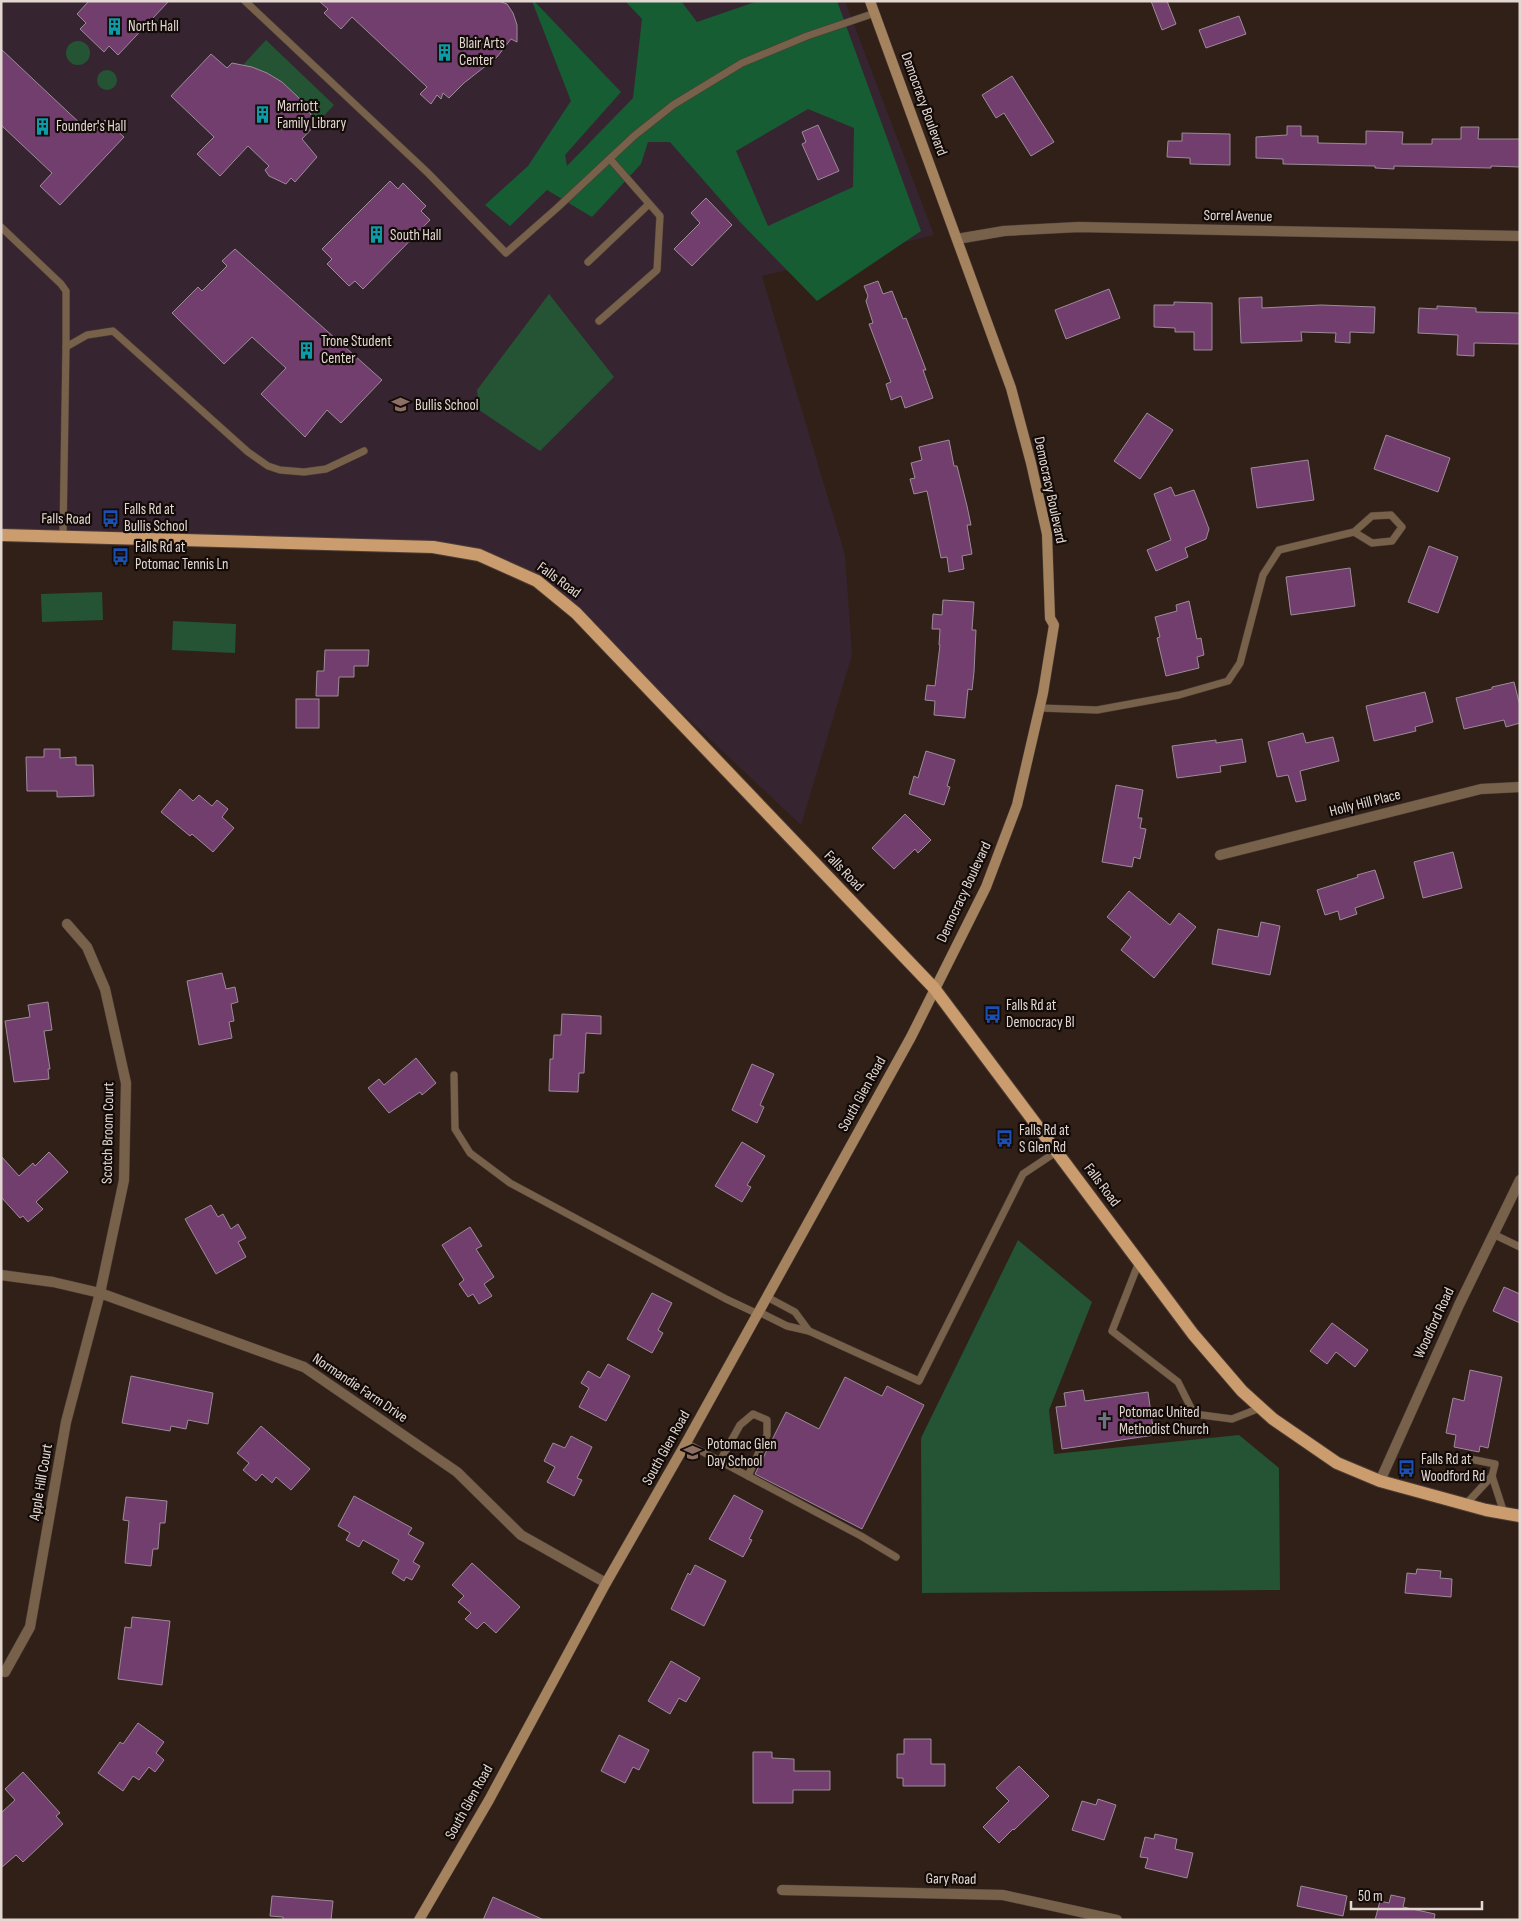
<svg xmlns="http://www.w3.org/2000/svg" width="1521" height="1921" font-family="'Sofia Sans Condensed',sans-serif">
	<rect width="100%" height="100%" fill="#302018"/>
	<path fill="#362530" d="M1,1H845L934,235L762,276L845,555L852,655L801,825L576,613L537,581L479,555L433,547L1,535Z"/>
	<g fill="#245434">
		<path d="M266,40L334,105L316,124C300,94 276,73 243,65Z"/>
		<circle cx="78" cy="53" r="12"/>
		<circle cx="107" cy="80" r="10"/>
		<path d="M549,294L614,377L540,451L479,410L477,390Z"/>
		<path d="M102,592L103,620L42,622L41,594Z"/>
		<path d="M173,621L236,624L235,653L172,650Z"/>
		<path d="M1018,1240L1092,1302L1049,1410L1054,1454L1239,1435L1279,1468L1280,1590L922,1593L921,1438Z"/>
	</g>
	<path fill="#175d33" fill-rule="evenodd" d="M532,1H534L621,92L565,155L567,166L633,98L642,19L625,1H681L697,22L758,1H837L921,231L817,301L741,223L670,142H648L641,164L592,217L547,190L510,226L485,205L528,166L571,101ZM808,109L854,128L853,187L768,226L736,151Z"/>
	<g fill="#723e6d" stroke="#9c8b99">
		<path d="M89,1H169L118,55L109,46L104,52L80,29L86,23L77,14Z"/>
		<path d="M319,1H498L507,4L513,13L517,25V42L511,39L497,57L464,83L449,98L443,93L441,99L437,95L431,104L420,94L427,87L352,17L341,29L324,13L328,9Z"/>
		<path d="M1151,1H1167L1176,24L1162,30Z"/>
		<path d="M1239,16L1246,34L1206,48L1199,30Z"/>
		<path d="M1,49L84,127L90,121L97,128L105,120L124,137L60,205L40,186L52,173L1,125Z"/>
		<path d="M211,54L227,68L232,63L252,67L267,73L282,82L298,97L309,111L316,124L302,139L317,157L295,182L291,178L286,184L269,176L265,170L269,166L248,146L220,176L197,154L214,137L171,96Z"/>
		<path d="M1012,76L1054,142L1031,156L1004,113L996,118L982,95Z"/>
		<path d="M818,125L839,171L818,180L802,144L806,142L802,132Z"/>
		<path d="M1287,126H1301V136H1318V143L1366,144V131L1403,132L1402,144H1432V139H1461V127H1479L1478,139H1520V167L1491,166V168L1394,166V169L1375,168V166L1283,164V159L1256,158V137L1287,135Z"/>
		<path d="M1182,133L1230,134V165L1190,164V158L1167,157L1168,141H1182Z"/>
		<path d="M390,181L398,189L403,183L426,206L421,211L430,220L363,289L355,281L349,286L327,264L332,259L322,249Z"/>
		<path d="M706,198L732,225L692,266L674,249L700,223L691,213Z"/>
		<path d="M235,249L382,380L341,423L327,410L305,437L261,394L286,368L252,337L224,364L172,313L198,287L202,291L227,266L222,261Z"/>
		<path d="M878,281L883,294L892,291L903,319L906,318L926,370H923L933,398L905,408L901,396L891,400L886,384L891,382L869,324L873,323L866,301L868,296L864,286Z"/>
		<path d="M1109,289L1120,318L1066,339L1055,310Z"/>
		<path d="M1262,297V308L1321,305L1375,307L1374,333L1350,332V343L1335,342L1336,333L1301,332L1302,341L1241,343L1239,298Z"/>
		<path d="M1174,302L1212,303V350H1194V332H1175V328L1154,327V305H1174Z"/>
		<path d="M1437,306L1476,308V312L1520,313V344L1474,343V356L1457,355L1458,335L1418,333L1419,308L1437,309Z"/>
		<path d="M1147,413L1173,430L1140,479L1114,461Z"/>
		<path d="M1386,435L1450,458L1438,492L1374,469Z"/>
		<path d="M949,440L954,466H957L967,506L971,525H967L972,554L962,556L964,569L949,572L947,557L941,558L927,491L914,494L910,479L915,478L911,463L922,460L919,447Z"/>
		<path d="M1308,460L1314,500L1257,508L1251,468Z"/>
		<path d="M1171,487L1175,496L1194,490L1209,529L1206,539L1185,548L1188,557L1156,571L1147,550L1171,540L1154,494Z"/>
		<path d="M1429,546L1458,557L1438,613L1408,602Z"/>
		<path d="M1350,568L1355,606L1291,615L1286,577Z"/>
		<path d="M943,600L974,602L972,630H976L974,672L972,690L968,689L965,718L934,715L935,701L925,700L927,685L935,686L940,645H939L940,629H932L933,614L942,615Z"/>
		<path d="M1189,601L1197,639L1201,638L1204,655L1197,657L1199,668L1166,676L1157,638L1160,637L1155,617L1177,611L1176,605Z"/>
		<path d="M325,650H369L368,666H354V677H339L338,696H316L317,671H324Z"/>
		<path d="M1514,682L1520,706V723L1506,727L1504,720L1464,729L1456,698L1492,689V687Z"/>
		<path d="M1425,692L1433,722L1415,727L1416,731L1374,741L1366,706Z"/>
		<rect x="296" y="699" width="23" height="29"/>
		<path d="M1303,733L1306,743L1333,737L1339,761L1300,771L1306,800L1296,802L1288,775L1277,777L1268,742Z"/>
		<path d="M1242,739L1246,762L1220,766L1221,772L1177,778L1172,746L1216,740V743Z"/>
		<path d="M44,749H60V758L76,757V765H93L94,796L57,797V791H27L26,757H44Z"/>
		<path d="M926,751L955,760L947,786L950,787L944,805L909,794L914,776L918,778Z"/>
		<path d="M1116,785L1143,790L1138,818H1142L1140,828L1146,829L1140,859L1134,857L1132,867L1102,862Z"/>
		<path d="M180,789L193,801L199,795L212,806L217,800L228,809L222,817L234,828L213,852L192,834L190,836L161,812Z"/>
		<path d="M905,814L931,840L918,853L915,849L894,869L872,848Z"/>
		<path d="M1453,852L1462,888L1423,898L1414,862Z"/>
		<path d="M1375,870L1384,898L1355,908L1357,914L1340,920L1338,911L1325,915L1317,890L1358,877L1357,875Z"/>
		<path d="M1129,891L1170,925L1179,913L1196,927L1154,978L1121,950L1131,937L1107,917Z"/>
		<path d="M1261,922L1280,926L1270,975L1212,964L1218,929L1258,937Z"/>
		<path d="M222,973L226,989L235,987L238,1002L231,1004L234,1021L229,1022L232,1038L199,1045L187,981Z"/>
		<path d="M48,1002L52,1030L44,1031L50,1069H48L49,1079L14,1082L5,1021L30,1017L28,1005Z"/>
		<path d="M562,1014L601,1016V1034L586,1033L584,1073H579L578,1092L549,1091L550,1059H553L554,1035H561Z"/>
		<path d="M416,1058L436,1083L422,1095L420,1092L389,1113L368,1088L379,1079L384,1085Z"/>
		<path d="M752,1064L774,1074L760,1105L764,1107L757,1123L732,1110Z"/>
		<path d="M742,1142L765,1156L747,1185L751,1187L742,1202L715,1186Z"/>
		<path d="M49,1152L68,1172L36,1202L43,1209L28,1222L23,1216L20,1218L1,1197V1156L19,1176L33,1163L35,1166Z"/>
		<path d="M211,1205L218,1217L223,1214L231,1229L238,1224L246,1238L238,1242L246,1257L216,1274L185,1219Z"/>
		<path d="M470,1227L482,1246L476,1249L494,1277L484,1284L492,1296L479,1304L473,1294L468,1297L459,1284L464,1280L442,1245Z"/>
		<path d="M1504,1287L1520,1294V1323L1493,1311Z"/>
		<path d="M652,1293L672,1303L658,1330L663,1333L652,1353L627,1339Z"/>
		<path d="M1332,1323L1368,1350L1355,1367L1336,1352L1327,1364L1310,1351Z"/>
		<path d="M608,1364L630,1376L606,1421L579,1407L589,1388L581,1383L588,1371L600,1378Z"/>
		<path d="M1470,1370L1502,1377L1488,1448L1480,1446L1479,1452L1454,1447L1456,1435L1446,1433L1453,1398L1464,1401Z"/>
		<path d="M131,1376L213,1393L208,1424L188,1420L186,1429L171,1426L170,1431L122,1423Z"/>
		<path d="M845,1377L882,1396L887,1386L924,1405L862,1529L755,1474L786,1412L819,1429Z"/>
		<path d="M1083,1390L1085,1401L1148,1392L1154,1435L1062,1449L1056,1407L1066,1406L1064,1393Z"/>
		<path d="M261,1426L310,1469L291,1490L276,1477L272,1483L262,1474L256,1481L243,1470L249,1463L237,1453Z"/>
		<path d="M571,1436L592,1447L577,1478L582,1480L574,1496L547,1482L555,1467L544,1461L553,1443L565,1448Z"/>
		<path d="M734,1495L763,1511L749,1539L752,1540L743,1557L709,1539Z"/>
		<path d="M354,1496L412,1528L408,1534L424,1543L413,1562L420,1566L412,1580L406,1577L404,1581L392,1573L399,1560L363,1540L359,1547L346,1540L350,1533L338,1526Z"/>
		<path d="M126,1497L167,1501L165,1523H160L158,1549H153L151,1566L125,1563L129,1521L123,1520Z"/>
		<path d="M472,1563L520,1607L496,1633L484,1622L477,1629L465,1619L471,1613L458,1602L464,1596L452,1585Z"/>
		<path d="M695,1565L726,1581L704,1626L671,1609L688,1573L690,1575Z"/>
		<path d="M1417,1569L1441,1571L1440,1578L1452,1579L1451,1597L1405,1593L1407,1573L1416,1574Z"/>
		<path d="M132,1617L170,1621L162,1685L118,1679L125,1627L131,1628Z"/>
		<path d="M671,1661L700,1678L686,1702L679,1698L670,1714L648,1701Z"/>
		<path d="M138,1723L164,1742L156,1753L164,1760L155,1772L149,1767L139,1780L133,1776L123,1791L98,1773L120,1742L123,1744Z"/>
		<path d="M619,1735L649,1750L639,1770L633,1767L625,1783L601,1771Z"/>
		<path d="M904,1739H931V1764H945V1786H903V1778H897V1754H904Z"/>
		<path d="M753,1752H772V1758L794,1759V1771H830V1790H793V1803H753Z"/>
		<path d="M1019,1766L1049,1796L1014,1830L1013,1829L999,1843L983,1827L1009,1801L996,1788Z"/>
		<path d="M23,1772L60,1813L56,1816L63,1824L23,1862L16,1855L1,1868V1813L15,1800L5,1789Z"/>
		<path d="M1098,1799L1116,1805L1104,1840L1072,1830L1082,1801L1096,1805Z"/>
		<path d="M1155,1834L1177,1839L1175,1849L1193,1853L1187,1878L1145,1868L1148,1858L1140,1857L1145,1837L1154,1839Z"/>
		<path d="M1301,1886L1347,1896L1343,1916L1297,1906Z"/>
		<path d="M1391,1895L1405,1898L1403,1907L1435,1914L1434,1920H1375L1380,1901L1389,1903Z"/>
		<path d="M272,1896L333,1901L331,1920H283V1917L270,1916Z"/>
		<path d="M493,1897L544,1920H483Z"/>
	</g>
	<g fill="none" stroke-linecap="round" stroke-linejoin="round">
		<defs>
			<g id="service">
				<path d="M245,1L428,173L506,253L557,208L634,136L673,105L742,63L807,36L875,13"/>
				<path d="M1,227L61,284L66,291V347L87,335L113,331L248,452L268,466L280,470L304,472L326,469L364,451"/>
				<path d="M588,262L649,204"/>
				<path d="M599,321L657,270L660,216L610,159"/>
				<path d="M63,535L66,347"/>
				<path d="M1040,708L1097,710L1179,695L1228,681L1240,663L1263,575L1279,550L1354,532L1372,543L1392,541L1402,527L1391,515L1372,516L1354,532"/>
				<path d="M454,1075L455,1129L470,1153L510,1183L726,1299L758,1314"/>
				<path d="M1493,1234L1520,1247"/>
				<path d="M1139,1262L1112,1331L1178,1382L1194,1414L1232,1419L1260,1408"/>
				<path d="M767,1297L795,1312L809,1331"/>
				<path d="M759,1312L787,1326L809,1331L919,1381L1023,1174L1056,1152"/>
				<path d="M686,1443L861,1536L896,1557"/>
				<path d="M1470,1459L1495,1464L1492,1476L1504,1513"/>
				<path d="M720,1461L740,1425L753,1414L767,1420V1435L748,1476"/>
				<path d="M1466,1504L1492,1476"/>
			</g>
			<g id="minor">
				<path d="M957,239L1004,231L1079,227L1520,236"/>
				<path d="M1220,855L1481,789L1520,787"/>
				<path d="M1,1275L53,1282L100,1293L304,1367L457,1472L521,1535L606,1583"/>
				<path d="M1380,1481L1459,1305L1520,1180"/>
				<path d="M5,1672L30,1627L66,1422L100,1293L124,1180L126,1083L105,989L87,947L67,924"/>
				<path d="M782,1890L1003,1895L1117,1920"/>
			</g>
			<path id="secondary" d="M419,1920L489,1800L606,1583L686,1443L911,1037L986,887L1017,805L1043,693L1054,625L1050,618L1047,534L1031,463L1011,388L870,1"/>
			<path id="primary" d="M1,535L433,547L479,555L537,581L576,613L934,988L1193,1334L1242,1391L1273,1419L1337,1463L1380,1481L1486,1510L1520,1516"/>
		</defs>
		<use href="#service" stroke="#4d3d36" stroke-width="8"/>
		<use href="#minor" stroke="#4d3d36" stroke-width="11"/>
		<use href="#secondary" stroke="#4d3d36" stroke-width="11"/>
		<use href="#primary" stroke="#4d3d36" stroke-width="14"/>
		<use href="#service" stroke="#77614a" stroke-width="7"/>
		<use href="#minor" stroke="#77614a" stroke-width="10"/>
		<use href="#secondary" stroke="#a6835f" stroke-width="10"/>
		<use href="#primary" stroke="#cb9d6e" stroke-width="12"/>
	</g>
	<defs>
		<symbol id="building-bare" viewBox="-9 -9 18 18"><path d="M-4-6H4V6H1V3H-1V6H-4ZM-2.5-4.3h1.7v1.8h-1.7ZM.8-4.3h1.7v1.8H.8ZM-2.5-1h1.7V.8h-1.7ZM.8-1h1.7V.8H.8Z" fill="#0f9aa8" stroke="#130b08" stroke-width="2.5" paint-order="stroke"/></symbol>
		<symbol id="school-bare" viewBox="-9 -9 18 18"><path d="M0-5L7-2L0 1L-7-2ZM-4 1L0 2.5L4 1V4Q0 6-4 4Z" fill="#8d6e63" stroke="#130b08" stroke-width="2.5" paint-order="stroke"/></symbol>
		<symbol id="bus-bare" viewBox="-9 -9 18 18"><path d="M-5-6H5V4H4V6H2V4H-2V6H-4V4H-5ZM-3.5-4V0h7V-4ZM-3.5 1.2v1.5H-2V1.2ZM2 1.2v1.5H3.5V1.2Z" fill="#1a4fb4" stroke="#130b08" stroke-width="2.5" paint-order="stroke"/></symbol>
		<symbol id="church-bare" viewBox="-9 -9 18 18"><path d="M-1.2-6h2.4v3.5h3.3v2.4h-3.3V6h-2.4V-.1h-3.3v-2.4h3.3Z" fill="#6b7280" stroke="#130b08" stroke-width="2.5" paint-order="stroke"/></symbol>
	</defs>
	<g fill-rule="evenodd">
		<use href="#building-bare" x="102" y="14" width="25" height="25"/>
		<use href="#building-bare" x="432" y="40" width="25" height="25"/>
		<use href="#building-bare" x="250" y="102" width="25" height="25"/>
		<use href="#building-bare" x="30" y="114" width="25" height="25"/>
		<use href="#building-bare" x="364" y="222" width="25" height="25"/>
		<use href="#building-bare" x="294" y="338" width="25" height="25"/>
		<use href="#school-bare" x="388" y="392" width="25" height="25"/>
		<use href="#bus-bare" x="98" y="506" width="25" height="25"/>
		<use href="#bus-bare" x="108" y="544" width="25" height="25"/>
		<use href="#bus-bare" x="980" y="1002" width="25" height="25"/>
		<use href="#bus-bare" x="992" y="1126" width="25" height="25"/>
		<use href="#church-bare" x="1092" y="1408" width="25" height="25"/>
		<use href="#school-bare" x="680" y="1440" width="25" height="25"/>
		<use href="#bus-bare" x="1394" y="1456" width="25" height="25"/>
	</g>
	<g text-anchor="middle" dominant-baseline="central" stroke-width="4.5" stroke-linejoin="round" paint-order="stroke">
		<g font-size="15" fill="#e3d7d2" stroke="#130b08" text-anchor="start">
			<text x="128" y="26">North Hall</text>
			<text x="459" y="43">Blair Arts<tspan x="459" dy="17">Center</tspan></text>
			<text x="277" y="106">Marriott<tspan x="277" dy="17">Family Library</tspan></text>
			<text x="56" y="126">Founder's Hall</text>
			<text x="390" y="235">South Hall</text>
			<text x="321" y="341">Trone Student<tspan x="321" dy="17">Center</tspan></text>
			<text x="415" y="405">Bullis School</text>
			<text x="124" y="509">Falls Rd at<tspan x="124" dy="17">Bullis School</tspan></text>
			<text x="135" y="547">Falls Rd at<tspan x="135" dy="17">Potomac Tennis Ln</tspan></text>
			<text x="1006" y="1005">Falls Rd at<tspan x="1006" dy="17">Democracy Bl</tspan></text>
			<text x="1019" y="1130">Falls Rd at<tspan x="1019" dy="17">S Glen Rd</tspan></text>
			<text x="1119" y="1412">Potomac United<tspan x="1119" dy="17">Methodist Church</tspan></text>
			<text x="707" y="1444">Potomac Glen<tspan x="707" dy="17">Day School</tspan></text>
			<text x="1421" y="1459">Falls Rd at<tspan x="1421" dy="17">Woodford Rd</tspan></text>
		</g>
		<g font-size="15" fill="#e3d7d2" stroke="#130b08">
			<text transform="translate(924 104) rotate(70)">Democracy Boulevard</text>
			<text transform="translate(1238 216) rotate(1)">Sorrel Avenue</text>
			<text transform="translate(1050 490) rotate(78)">Democracy Boulevard</text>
			<text transform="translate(66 519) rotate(1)">Falls Road</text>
			<text transform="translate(559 580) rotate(36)">Falls Road</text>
			<text transform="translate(1365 803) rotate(-14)">Holly Hill Place</text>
			<text transform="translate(844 871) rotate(46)">Falls Road</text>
			<text transform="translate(964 892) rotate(-65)">Democracy Boulevard</text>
			<text transform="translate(862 1094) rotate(-61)">South Glen Road</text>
			<text transform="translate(108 1133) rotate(-89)">Scotch Broom Court</text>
			<text transform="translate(1102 1185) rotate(53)">Falls Road</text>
			<text transform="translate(1434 1323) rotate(-65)">Woodford Road</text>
			<text transform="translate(360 1388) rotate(34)">Normandie Farm Drive</text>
			<text transform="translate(666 1448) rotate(-61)">South Glen Road</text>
			<text transform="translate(41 1482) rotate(-80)">Apple Hill Court</text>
			<text transform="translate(469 1802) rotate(-61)">South Glen Road</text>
			<text transform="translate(951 1879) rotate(1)">Gary Road</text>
		</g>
	</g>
	<rect width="1521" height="1921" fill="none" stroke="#e3d7d2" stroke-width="5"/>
	<path d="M1351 1901v8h131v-8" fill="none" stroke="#e3d7d2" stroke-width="2.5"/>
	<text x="1358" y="1901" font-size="15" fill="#e3d7d2" stroke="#130b08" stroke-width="4" paint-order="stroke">50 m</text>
</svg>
